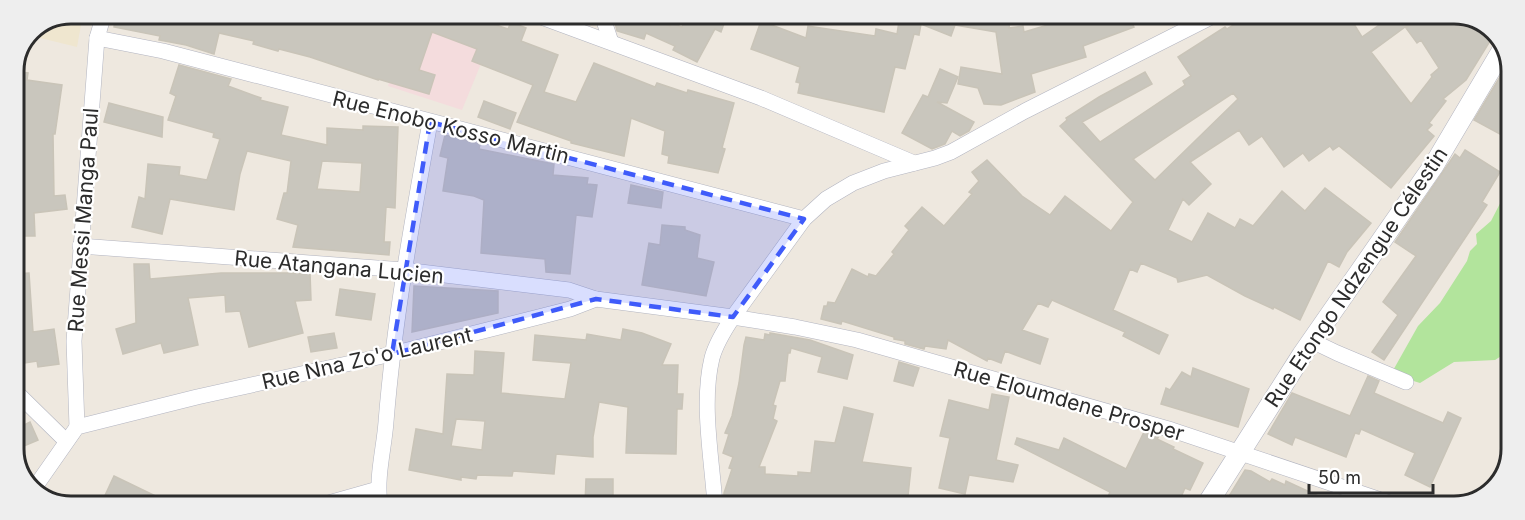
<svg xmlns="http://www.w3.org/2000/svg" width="1525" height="520" font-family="Inter,sans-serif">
	<rect width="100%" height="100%" fill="#eee8df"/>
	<path fill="#efe6cf" d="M71,14H83L77,47L28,35L31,30Z"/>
	<path fill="#f4dcdd" d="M414,14L501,15L462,110L388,86L395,60Z"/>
	<g fill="#b2e49c">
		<path d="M1510,184L1509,351L1495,360L1454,362L1420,383L1391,374L1418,326L1440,303L1467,261L1470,251L1477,244L1476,234L1491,221Z"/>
		<path d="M1370,492L1407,506H1335L1340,496Z"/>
	</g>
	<g fill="#c9c6bd" stroke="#c9c4b8" stroke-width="1.5" fill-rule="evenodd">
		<path d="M116,14H476L475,18L508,29L511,22L526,28L521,41L558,55L544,92L576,102L594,63L655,87L657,83L687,93L688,90L734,103L722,148L725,149L718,173L668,163L669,156L662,154L665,131L631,118L624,156L571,143V141L517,122L533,85L472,61L477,49L432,32L419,70L435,75L429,94L378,79V80L310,57L279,49L278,51L253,44L254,41L219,33L214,54L186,45L159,40L160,36L114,27Z"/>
		<path d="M615,15H633L653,21L654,19L670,26L671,23L682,27L686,15H727L721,32L715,29L697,62L673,50L675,46L646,33L644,39L617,31L614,18Z"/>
		<path d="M900,15H1011L1009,28L1023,26L1024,32L1078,16H1129L1134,27L1083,46L1086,57L1031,74L1035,92L1001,105L984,104L978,88L958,84L961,67L1002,74L996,32L955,25L951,36L921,24L919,35L914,34L905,69L895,67L884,112L798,93L800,83L796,82L800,67L751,49L761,21L806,38L808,26L875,36L876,29L897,34Z"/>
		<path d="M1248,16H1349L1362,37L1392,16H1420L1371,52L1411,104L1432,77L1431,75L1439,68L1421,40L1417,43L1406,28L1422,16H1472L1495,33L1466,80L1443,99L1446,101L1429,123L1432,125L1427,130L1434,136L1391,188L1339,146L1333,150L1330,146L1309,161L1303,153L1284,167L1262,136L1249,145L1239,130L1190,162L1211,184L1189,205L1183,199L1168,230L1192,242L1208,213L1235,228L1240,219L1253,226L1282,191L1305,211L1325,188L1371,223L1347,252L1339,267L1328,261L1300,320L1274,307L1273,309L1245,296L1207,275L1178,282L1177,278L1141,263L1137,272L1130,269L1113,310L1168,335L1159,354L1123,336L1125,332L1052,300L1048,307L1038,303L1022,330L1048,339L1040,364L1005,351L1001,363L988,358L987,361L948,340L946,349L925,346L924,349L905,344V341L894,339V337L842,321L841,324L821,319L824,306H827L828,302L835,303L852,269L868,277L869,274L876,276L894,254L892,252L909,230L905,226L922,207L944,226L972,194L969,192L979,181L972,172L987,160L1022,196L1050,215L1065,196L1111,231L1133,202L1060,126L1067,120L1066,118L1099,97L1145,72L1152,84L1082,122L1100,142L1185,85L1183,81L1191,76L1178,57L1225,27L1227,29ZM1233,93L1238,99L1155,180L1133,159Z"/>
		<path d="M1509,62L1511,67V140L1474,120Z"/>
		<path d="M179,65L231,79L228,86L261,98L260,100L288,107L281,135L327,145V128L363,130V126L398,127L395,208L386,207L384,242H390L389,255L293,247L298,225L277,219L284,193H287L291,161L247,151L240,174L234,210L170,199L162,234L132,227L139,197L145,199L148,164L180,167L179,175L207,180L220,139L213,137L214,133L168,120L176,96L170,93ZM322,161L362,163L360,192L317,189Z"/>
		<path d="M940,69L958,77L947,103L937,102L974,122L969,131L960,136L952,131L945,144L932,149L902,133L923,95L928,97Z"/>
		<path d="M14,71L28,73L27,80L62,85L55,134H53L54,196L65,195L67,209L34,213L35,236H14V211H16V201H19L18,129H14Z"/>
		<path d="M484,101L516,113L510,129L478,117Z"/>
		<path d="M109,103L163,117L162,137L104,122Z"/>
		<path d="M445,135L480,144L479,149L554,164L553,175L588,178L587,184L597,185L592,217L576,215L570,274L546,272L545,259L481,253L484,200L474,196L443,191L448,158L440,156Z"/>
		<path d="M1465,150L1500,172L1482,202L1487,205L1384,360L1372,352L1398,315L1383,302L1416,256L1395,242L1455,154L1460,158Z"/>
		<path d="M631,185L663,192L661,208L628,203Z"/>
		<path d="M662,225L685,227V230L700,235L697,258L714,262L706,296L642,285L649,243L660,245Z"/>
		<path d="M134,264H149L150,279L221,273H310L311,300L295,301L303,333L249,347L240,311L226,312L225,295L188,298L198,345L164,353L161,343L123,354L116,329L136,323Z"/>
		<path d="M29,273L33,332L54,329L59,364L38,367L37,361L25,363L19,326L14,327V274Z"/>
		<path d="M414,286L498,291V313L412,332Z"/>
		<path d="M340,289L375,294L371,320L336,315Z"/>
		<path d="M623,329L642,333L671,344L662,365H678L677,394H683L682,409H677L676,454L626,453L628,407L599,402L593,437V457L556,454L554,474L513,471L512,476L477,475L476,479L461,477V480L409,470L416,429L443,434L447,374L474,375L475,351L504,353L501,393L565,399L571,363L533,360L535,335L586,340L587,334L621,340ZM456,419L485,421L482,450L451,446Z"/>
		<path d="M334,333L337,348L311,352L308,337Z"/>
		<path d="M770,333L810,340L853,355L847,379L818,372L822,357L791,348L790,353H788L785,381H780L773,405L776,406L773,419L777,421L759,467H765V474L798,476V472L811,473L815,441L835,443L844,407L873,414L862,462L911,468L907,505H806L790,503V505H734L724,501V493L732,469L729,468L733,457L723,453L729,434L725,433L732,416L739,383L744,345L746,337L764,340L765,334L770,335Z"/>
		<path d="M899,362L919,368L913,386L894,381Z"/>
		<path d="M1193,368L1249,389L1238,427L1161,404L1166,388L1170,390L1182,372L1191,377Z"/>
		<path d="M1368,376L1379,381L1374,393L1443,423L1448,412L1461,418L1430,487L1405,475L1415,453L1361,429L1359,434L1355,433L1346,457L1295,437L1292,445L1268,434L1292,393L1350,416Z"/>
		<path d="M992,394L1009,397L996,460L1018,465L1013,482L969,475L965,494L939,488L950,438L940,436L949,400L989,410Z"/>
		<path d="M30,422L38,440L14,450V430Z"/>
		<path d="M1144,432L1159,436L1157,439L1174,447L1173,449L1203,463L1190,490L1185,488L1177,506H1104L1110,492L1015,444L1017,438L1059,450L1064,438L1126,469Z"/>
		<path d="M1245,470L1251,471L1270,482L1272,479L1285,485L1286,481L1340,506H1223Z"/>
		<path d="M114,476L172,504H101Z"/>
		<path d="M586,479H613V505H585Z"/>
	</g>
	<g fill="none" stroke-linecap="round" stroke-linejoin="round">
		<defs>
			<g id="street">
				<path d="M533,14L761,98L914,163"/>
				<path d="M602,15L611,42"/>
				<path d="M97,38L163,51L804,219"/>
				<path d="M80,246L404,270L569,290L596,299"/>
				<path d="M1312,341L1337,353L1406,382"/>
				<path d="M14,390L66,441"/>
				<path d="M77,427L74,341L97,38L104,14"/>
				<path d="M33,490L77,427L197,397L392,354L570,309L596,299L733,317L795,327L857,340L1172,430L1399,506"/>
				<path d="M325,504L378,489"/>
				<path d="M380,504C376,477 384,449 386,422C394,321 412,222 430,122"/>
				<path d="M715,505C712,459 701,403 712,358C716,343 725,329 733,317L804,219L826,199L853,183L884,171L935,158L951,152L1025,111L1213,16"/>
			</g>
			<path id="secondary" d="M1206,506L1302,355L1434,165L1504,47"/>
		</defs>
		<use href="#street" stroke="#b2b4c0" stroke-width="16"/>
		<use href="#secondary" stroke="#b2b4c0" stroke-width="21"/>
		<use href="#street" stroke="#fff" stroke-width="15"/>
		<use href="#secondary" stroke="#fff" stroke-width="20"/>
	</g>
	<path fill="#3f5bfa" fill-opacity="0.2" stroke="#3f5bfa" stroke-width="4.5" stroke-dasharray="12 8" stroke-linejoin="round" d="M430,122L804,219L733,317L596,299L392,354Z"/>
	<g text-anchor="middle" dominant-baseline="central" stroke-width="4.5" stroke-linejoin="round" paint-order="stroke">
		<g font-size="21" fill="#2c2c2c" stroke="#fff">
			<text transform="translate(451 127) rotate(14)">Rue Enobo Kosso Martin</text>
			<text transform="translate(83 220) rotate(-86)">Rue Messi Manga Paul</text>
			<text transform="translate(339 267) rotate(5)">Rue Atangana Lucien</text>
			<text transform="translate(1356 277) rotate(-56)">Rue Etongo Ndzengue Célestin</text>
			<text transform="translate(367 358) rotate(-13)">Rue Nna Zo'o Laurent</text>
			<text transform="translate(1069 401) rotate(16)">Rue Eloumdene Prosper</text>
		</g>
	</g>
	<path d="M0 0H1525V520H0ZM71 24H1454A47 47 0 0 1 1501 71V449A47 47 0 0 1 1454 496H71A47 47 0 0 1 24 449V71A47 47 0 0 1 71 24Z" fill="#eee" fill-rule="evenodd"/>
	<path fill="none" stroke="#2c2c2c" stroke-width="3" d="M71 24H1454A47 47 0 0 1 1501 71V449A47 47 0 0 1 1454 496H71A47 47 0 0 1 24 449V71A47 47 0 0 1 71 24Z"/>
	<path d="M1309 484v9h124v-9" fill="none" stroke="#2c2c2c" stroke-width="3"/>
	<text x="1318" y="484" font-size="18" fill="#2c2c2c" stroke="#ffffff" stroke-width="4.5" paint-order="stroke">50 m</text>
</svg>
